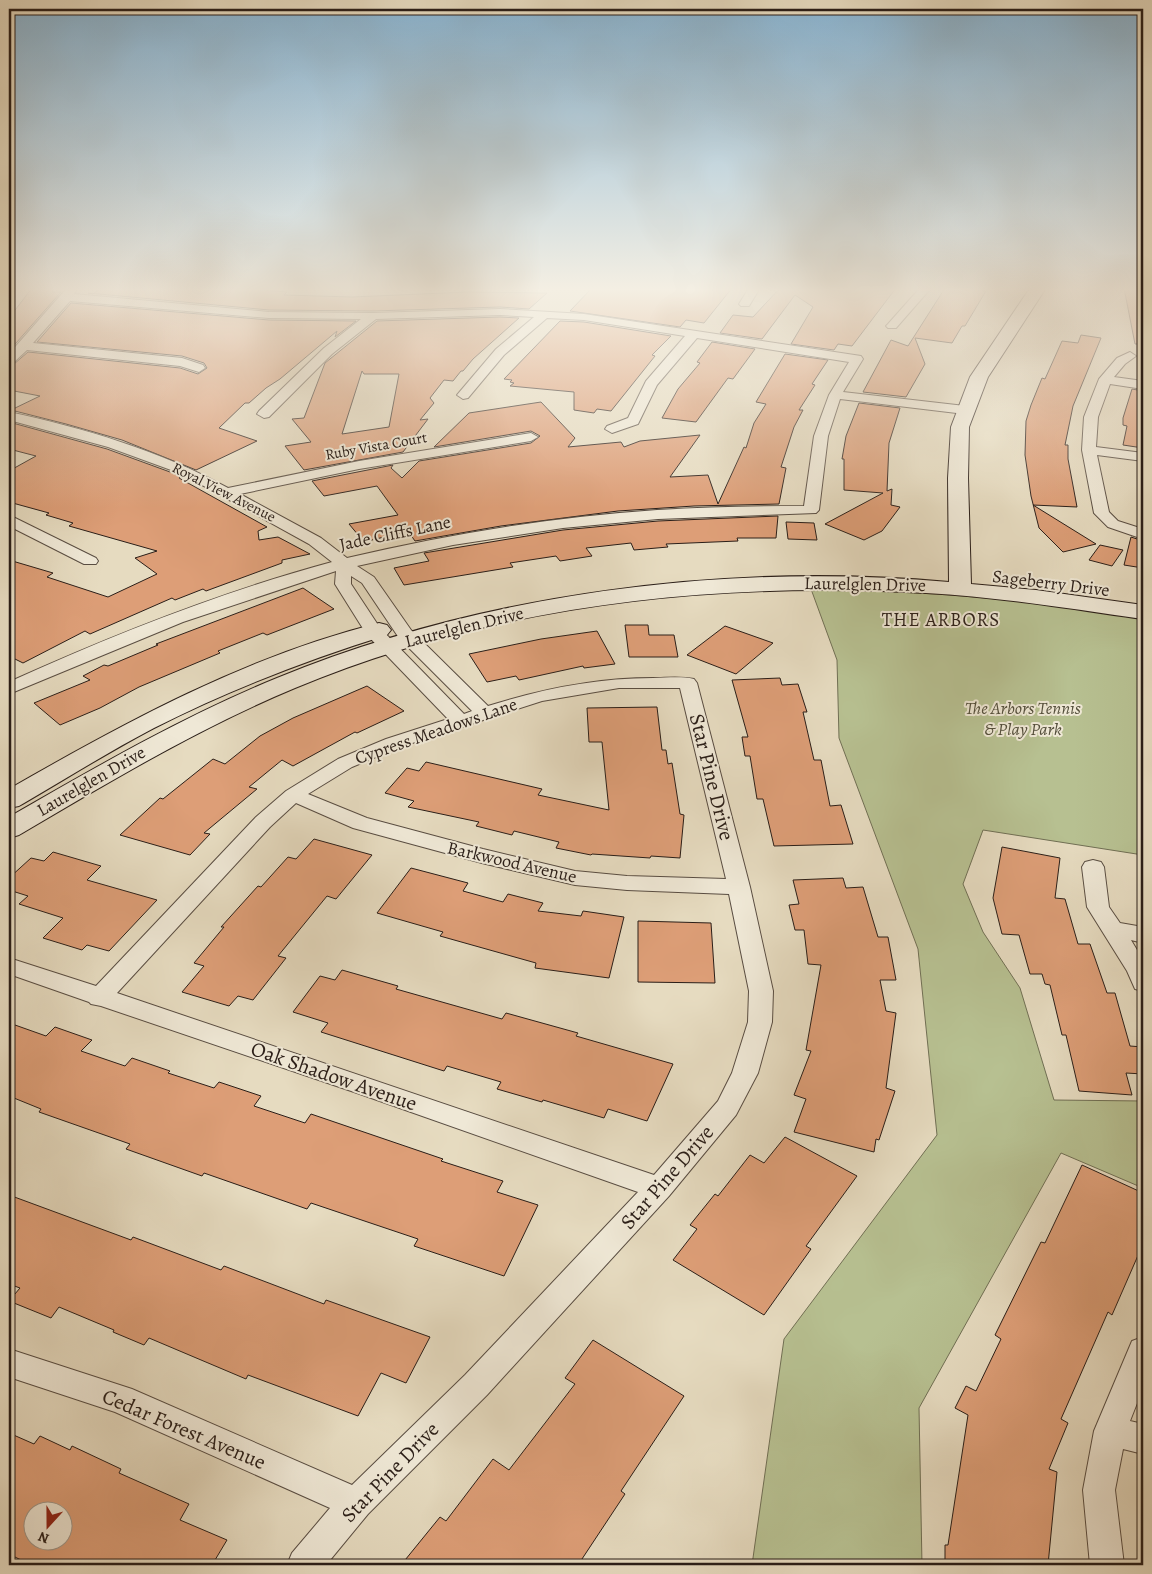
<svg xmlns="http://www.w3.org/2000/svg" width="1152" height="1574" font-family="Alegreya,serif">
	<rect width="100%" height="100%" fill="#e6dbc0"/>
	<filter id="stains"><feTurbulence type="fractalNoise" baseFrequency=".004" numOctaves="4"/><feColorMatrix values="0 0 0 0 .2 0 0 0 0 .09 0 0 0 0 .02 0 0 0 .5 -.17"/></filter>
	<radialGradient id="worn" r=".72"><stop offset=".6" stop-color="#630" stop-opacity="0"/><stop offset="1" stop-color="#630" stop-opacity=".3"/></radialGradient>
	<path fill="#b7c091" stroke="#706f54" d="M811,589C923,591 1033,599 1143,619V855L983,830L963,884L983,932L1020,988L1054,1100L1143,1101V1188L1061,1153L919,1408L922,1565H752L784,1339L937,1135L918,949L839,738L837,660Z"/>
	<g fill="#dd9e77" stroke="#2a1e18" fill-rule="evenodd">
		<path d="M32,288H55L52,292H61L9,351V318Z"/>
		<path d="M101,288H236L287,292L284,295L352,297L467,292L547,293L529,309L500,307L373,311L269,310L88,293L93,294Z"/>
		<path d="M592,288H732L704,323L686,320L680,327L570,311Z"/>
		<path d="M780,288H896L852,346L838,344L834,350L791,344L813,307L795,295L762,339L720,333L733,315L753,317Z"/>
		<path d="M945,288H985L983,291H986L965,326H962L952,343L915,338L925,364L906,397L863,392L891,340L908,346Z"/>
		<path d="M1124,288H1143V344H1135Z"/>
		<path d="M71,303L269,320L356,321L335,337L337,331L280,379L266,388L249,403H245L219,428L257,441L196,470L122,440L66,424L11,410L40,396L9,390V366L14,364L28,352L180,368L198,374L207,368L204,363L182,356L37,342Z"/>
		<path d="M500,317L519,318L473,359L463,371H461L453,381L444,380L430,398L434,403L420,420L428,419L403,452L304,470L285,446L311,442L292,419L304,418L325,363L377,321ZM362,371L364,374H399L389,427L342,434Z"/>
		<path d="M560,321L584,322L671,336L652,355L655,356L611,411L597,409L594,413L574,410V392L510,386L514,383L510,382L512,380L504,379Z"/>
		<path d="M1081,335L1101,338L1073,406L1065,445H1068V459L1077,507L1033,505L1096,544L1063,552L1039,528L1031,496L1025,455L1026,421L1031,405L1042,378L1045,379L1062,341L1078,343Z"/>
		<path d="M712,342L755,349L733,379L728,378L696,422L662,418L678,389L700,363L697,362Z"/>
		<path d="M785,354L828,360L812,384L815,385L799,410H803L794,427L781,467L786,468L779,504L694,506L618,511L501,526L415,541L408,531L364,542L349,524L398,515L377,486L324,496L312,481L393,465L391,468L402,478L419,461L531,443L540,436L531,431L434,447L469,413L541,402L575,438L568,447L621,442L624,447L640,441L700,435L670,477L708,475L718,504L744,447L746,448L754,423L766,404L756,402Z"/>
		<path d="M1132,389L1143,391V448L1123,445L1127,426L1123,425V418Z"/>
		<path d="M859,403L900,408L889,443L887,491L892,489L891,505L900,507L882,531L864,540L825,524L883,493L844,490V459H842L846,436Z"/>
		<path d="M9,422L107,449L181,476L179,478L267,527L258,531L259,540L278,537L310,554L282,560V563L206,591L203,589L175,600L172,598L90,634L85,631L23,663L9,656V560L53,573L47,577L108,597L157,574L135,558L157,551L69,526L73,523L46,515L49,513L9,502V471L36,456L9,449Z"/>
		<path d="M778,516L776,538H737L738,541L666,544L668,547L634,550L631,543L586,548L592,556L560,561L556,556L510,563L513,567L404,585L394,568L429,561L424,553L563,530L658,521Z"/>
		<path d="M786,522L814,523L817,540L788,539Z"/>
		<path d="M1131,537L1143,541V568L1124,565Z"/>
		<path d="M1100,545L1123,550L1112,566L1089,560Z"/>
		<path d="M303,588L334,609L267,635L263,633L218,651L220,653L139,687L100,708L60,725L34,703L90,680L83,676L104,665L108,666L158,645L156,644Z"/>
		<path d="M625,625H648L649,635H674L678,657H629Z"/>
		<path d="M725,626L773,643L736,674L687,655Z"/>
		<path d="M597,631L615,664L584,668L583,666L519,680L516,676L487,682L469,654L541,639Z"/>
		<path d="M780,678L782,685L798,684L807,712H803L814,760H821L830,806L841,805L853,844L774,846L763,799H757L750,756H745L742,737H748L732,680Z"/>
		<path d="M367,686L404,711L357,733L355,732L293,766L282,760L249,787L257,789L204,833L210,834L190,855L120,835L160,798L163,799L213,759L225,764L260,736L293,718Z"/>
		<path d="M657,707L662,750H666L668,764L672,763L680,814L684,815L680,858L651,856L650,858L592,854L591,855L556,848L559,842L514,831L512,835L476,826L479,822L408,807L414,801L385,793L407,768L419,771L426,762L542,789L538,795L609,810L602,742H589L587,708Z"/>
		<path d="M314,839L372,855L336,899L327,896L278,956L286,958L253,1000L238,996L229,1006L182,992L204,966L194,963L224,927H221L258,886L261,887L288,857L296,859Z"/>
		<path d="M1002,847L1060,858L1055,898L1065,899L1078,944H1090L1107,993H1115L1130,1046L1143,1047V1074L1126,1073L1132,1095L1079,1091L1066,1035H1062L1050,985L1045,984L1042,974H1030L1019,935L1002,934L993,898Z"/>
		<path d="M53,852L101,866L87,880L157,900L109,951L87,945L82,950L43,938L63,918L19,904L28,896L9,890V878L31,858L44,861Z"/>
		<path d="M411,868L468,883L463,891L503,902L508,894L543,903L538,911L581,916L583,911L624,917L609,978L535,968L536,963L440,936L443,932L377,913Z"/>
		<path d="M843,878L846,888L863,887L878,937H888L896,980H880L886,1011L896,1013L886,1088L895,1091L879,1140L876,1139L874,1152L794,1132L806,1099L794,1095L811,1051L806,1050L821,965L808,964L804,930H795L789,905L799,904L793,880Z"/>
		<path d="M638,921L711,923L715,983L638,982Z"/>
		<path d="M342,970L398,986L396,989L502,1019L506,1013L578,1033L576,1036L673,1064L647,1121L608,1109L604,1118L543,1100L542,1102L497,1089L501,1082L447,1066L444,1071L321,1032L328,1023L293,1012L320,976L335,980Z"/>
		<path d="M15,1025L46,1036L55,1027L92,1040L81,1051L125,1066L132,1058L170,1071L168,1073L214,1088L219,1082L261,1096L254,1106L305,1123L311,1114L443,1159L441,1161L503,1181L497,1192L538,1205L504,1276L414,1246L418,1239L311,1203L307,1209L204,1173L202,1176L126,1149L130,1144L39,1112L41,1109L9,1096V1031Z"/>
		<path d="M785,1137L857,1176L806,1246L811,1249L764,1315L673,1260L697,1229L690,1225L715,1194L718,1196L750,1155L764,1163Z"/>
		<path d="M1082,1165L1143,1193V1244L1112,1315L1108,1312L1061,1419L1068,1423L1049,1469L1057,1472L1048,1565H945V1545H948L968,1415L955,1408L966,1386L976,1391L1001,1339L995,1335L1041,1242L1045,1243Z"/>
		<path d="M9,1195L131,1240L133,1237L221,1270L224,1266L324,1304L326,1300L430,1337L406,1383L381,1373L358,1416L248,1375L246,1379L149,1338L144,1345L113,1332L114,1330L59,1307L51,1318L9,1301L20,1288L9,1284Z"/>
		<path d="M593,1340L684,1396L621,1491L625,1494L578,1565H401L440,1517L446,1521L493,1459L509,1470L575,1384L565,1378Z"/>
		<path d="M9,1433L34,1444L40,1436L70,1450L72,1446L121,1469L119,1473L189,1504L180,1520L227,1540L212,1565H31L9,1554ZM32,1512H62V1542H32Z"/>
	</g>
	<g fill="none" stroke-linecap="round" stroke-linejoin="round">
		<defs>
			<g id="street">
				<path d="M67,288H78L74,294L269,312L373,313L500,309L584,314L861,356L863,359L843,392L965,406L972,410L965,414L840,399L828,436L819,510L816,513L658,519L563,528L453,545L357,566L374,577L411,630L488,706C542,689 595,678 653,678C666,678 681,676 694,679L697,683L750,887L773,991L772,1022L758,1073L736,1115L669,1196L487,1395L368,1514L326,1565H287L292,1553L330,1508L115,1412L9,1377V1349L132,1389L352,1485L465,1375L638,1192L357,1093L101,1006L91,1004L89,1002L9,974V958L96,986L256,817L286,791L338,759L386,739L448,719L367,635L335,584L336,571L183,622L9,694V682C113,635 221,592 332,562L309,544L182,474L108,447L9,420V412C84,428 161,451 228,488L359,461L531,433L538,437L531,441L359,469L240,494L321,538L347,558C449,534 552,517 657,510C706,507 755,506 804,506L814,436L829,395L849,362L697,338L657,385L638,424L612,433L605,429L607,426L628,418L646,381L685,336L584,320L547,318L504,355L468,398L463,399L457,395L496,349L534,317L500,315L376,319L332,354L269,417L264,418L257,414L259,411L324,348L361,319L269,318L70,301L33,343L182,358L203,365L205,368L199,372L180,366L27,350L13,363L9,364V354ZM351,576L362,583L399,638L472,711L464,714L380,628L351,584ZM619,688H680L726,879L627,876L575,871L483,849L367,818L308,794L352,767L400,747L542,701ZM296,803L353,828L482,863L575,885L627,890L729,894L749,991L748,1022L732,1073L718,1101L654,1175L117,993L270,827Z"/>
				<path d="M749,288H760L749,306H741L739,304Z"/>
				<path d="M920,288H931L896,328H888L886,326L888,324Z"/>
				<path d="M1130,352L1136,356L1125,364L1114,377L1143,381V389L1110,384L1098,417L1096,447L1143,453V461L1097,455L1109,512L1118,521L1143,529V539L1108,527L1094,513L1082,450L1084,417L1099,379L1117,358Z"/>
				<path d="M9,515L96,558L98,561L96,564H84L9,526Z"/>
				<path d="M1093,860L1101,862L1104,867L1109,907L1120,923L1143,927V943L1131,940L1143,960V991L1135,989L1127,971L1087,907L1082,867L1085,862Z"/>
				<path d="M1143,1337V1388L1130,1421L1143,1424V1454L1123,1449L1115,1490L1124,1565H1090L1083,1490L1094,1431L1132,1341Z"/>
			</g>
			<g id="secondary">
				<path d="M1030,288H1046L988,377L969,427L968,478L971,584L1036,590L1143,605V619C1071,609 999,597 926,593C712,581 494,605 295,688C199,728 109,782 19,835L9,838V817C96,767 184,716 277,678C483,593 728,562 949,582L948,478L951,427L970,377Z"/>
				<path d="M379,623L387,625L391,630L387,635C307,660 229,690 154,728C108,752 64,780 19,806L9,808V789C126,722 247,656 379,623Z"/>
			</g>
		</defs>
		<use href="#street" stroke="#594d42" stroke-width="2"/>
		<use href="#secondary" stroke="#2a1e18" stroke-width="2"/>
		<use href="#street" fill="#efe8d6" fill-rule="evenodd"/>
		<use href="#secondary" fill="#efe8d6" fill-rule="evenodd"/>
	</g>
	<linearGradient id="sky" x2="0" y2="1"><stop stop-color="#88b6d6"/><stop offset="0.57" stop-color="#f4efe3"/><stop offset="1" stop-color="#f4efe3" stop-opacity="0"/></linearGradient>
	<rect width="1152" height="508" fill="url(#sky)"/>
	<g text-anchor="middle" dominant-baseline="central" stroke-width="4" stroke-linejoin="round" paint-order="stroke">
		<g font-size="15" fill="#2a1e18" stroke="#efe8d6">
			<text transform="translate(376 446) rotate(-10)">Ruby Vista Court</text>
			<text transform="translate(224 492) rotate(27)">Royal View Avenue</text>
		</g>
		<g font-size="18" fill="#2a1e18" stroke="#efe8d6">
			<text transform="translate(395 533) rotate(-12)">Jade Cliffs Lane</text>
			<text transform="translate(1051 583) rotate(7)">Sageberry Drive</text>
			<text transform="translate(865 584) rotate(1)">Laurelglen Drive</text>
			<text transform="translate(464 627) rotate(-14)">Laurelglen Drive</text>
			<text transform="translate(436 731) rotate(-19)">Cypress Meadows Lane</text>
			<text transform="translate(91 781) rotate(-30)">Laurelglen Drive</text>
			<text transform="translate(512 862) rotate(13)">Barkwood Avenue</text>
		</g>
		<g font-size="18" font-style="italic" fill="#544f3c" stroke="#efe8d6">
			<text x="1023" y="708">The Arbors Tennis<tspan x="1023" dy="21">&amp; Play Park</tspan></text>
		</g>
		<g font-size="19" letter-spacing="1" fill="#2a1e18" stroke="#efe8d6">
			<text x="941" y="620">THE ARBORS</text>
		</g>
		<g font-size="21" fill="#2a1e18" stroke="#efe8d6">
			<text transform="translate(712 777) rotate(76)">Star Pine Drive</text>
			<text transform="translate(334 1076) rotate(19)">Oak Shadow Avenue</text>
			<text transform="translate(667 1177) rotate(-49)">Star Pine Drive</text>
			<text transform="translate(184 1429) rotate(23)">Cedar Forest Avenue</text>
			<text transform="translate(390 1472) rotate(-46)">Star Pine Drive</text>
		</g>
	</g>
	<rect width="1152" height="1574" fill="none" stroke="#e6dbc0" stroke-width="30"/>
	<rect x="10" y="10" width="1132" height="1554" fill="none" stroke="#2a1e18" stroke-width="2.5"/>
	<rect x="15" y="15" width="1122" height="1544" fill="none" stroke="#2a1e18"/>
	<g transform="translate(48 1526) rotate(201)"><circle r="24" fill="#efe8d6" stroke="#a0978a"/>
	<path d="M0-4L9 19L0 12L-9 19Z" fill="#8f2418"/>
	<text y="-8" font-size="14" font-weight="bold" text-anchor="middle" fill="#2a1e18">N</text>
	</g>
	<rect width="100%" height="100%" filter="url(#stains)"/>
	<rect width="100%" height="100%" fill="url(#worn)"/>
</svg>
